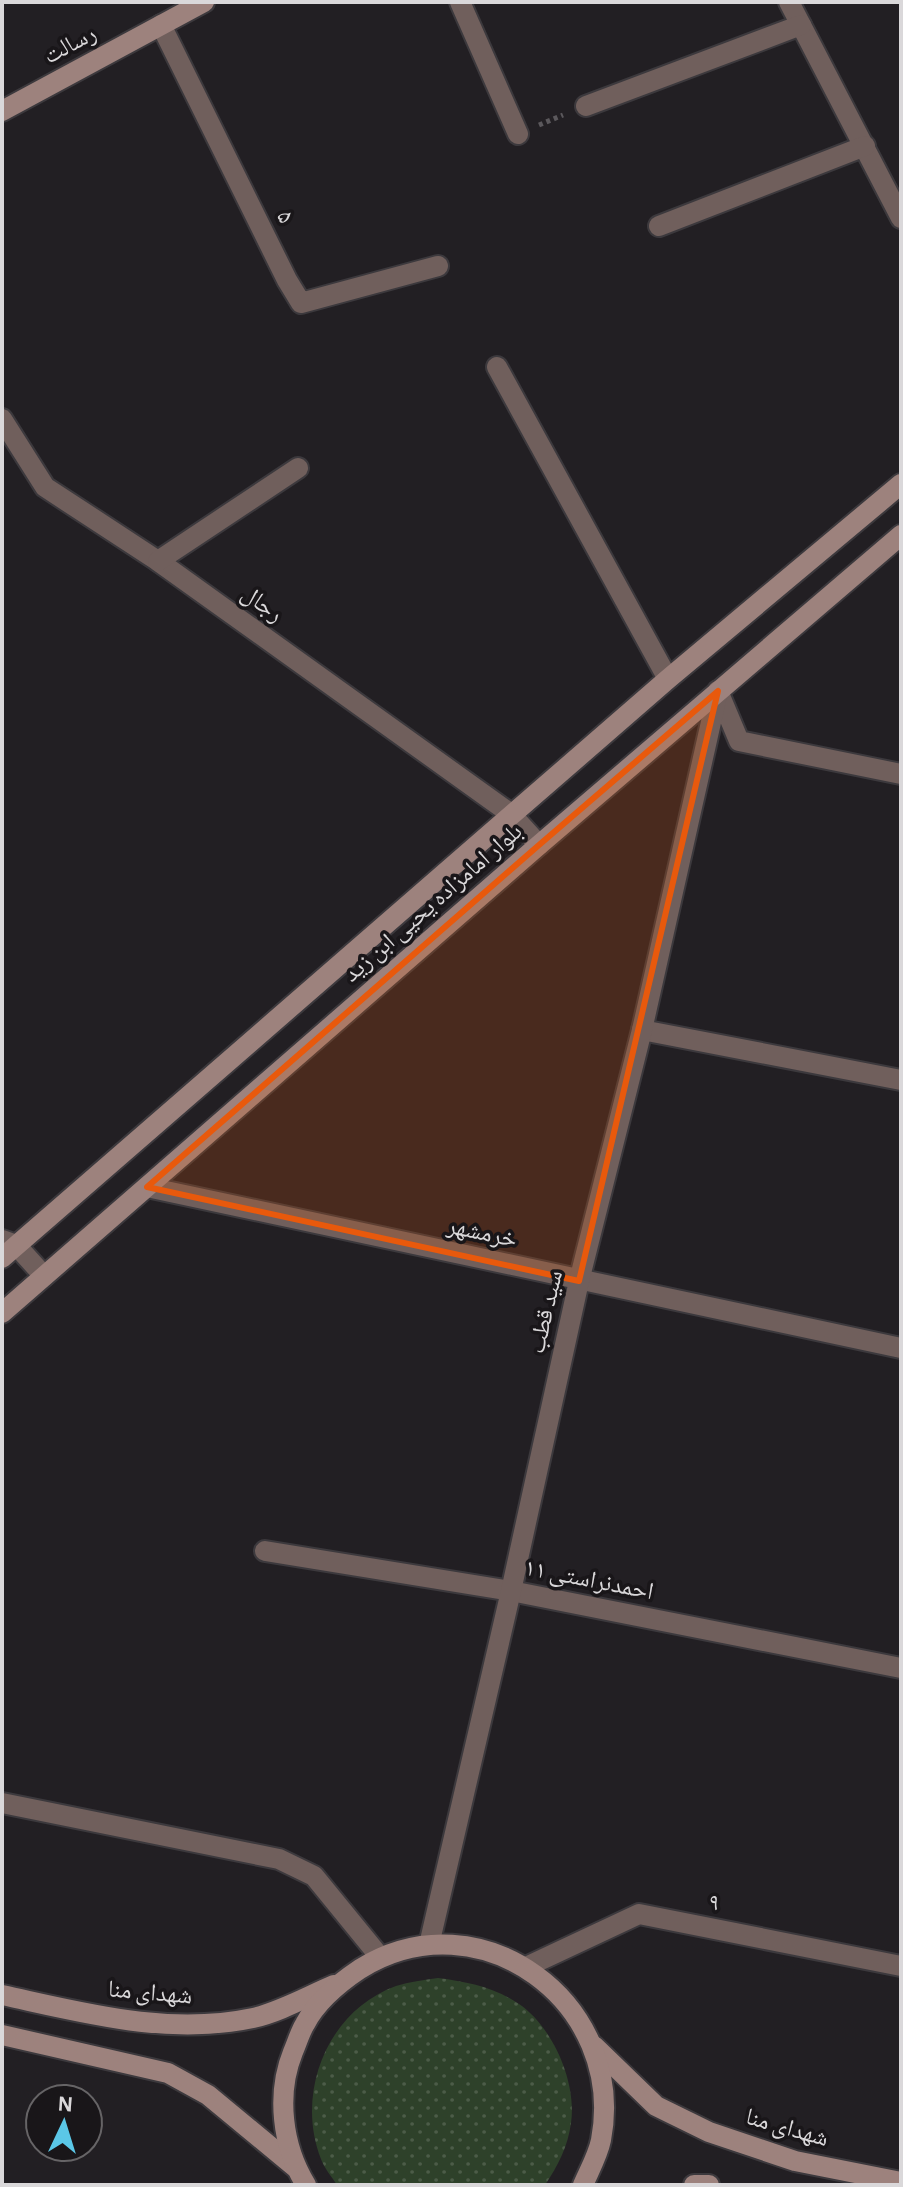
<svg xmlns="http://www.w3.org/2000/svg" width="903" height="2187" font-family="'Alegreya Sans','Noto Naskh Arabic',sans-serif">
	<defs>
		<pattern id="grass-dots" width="8" height="8" patternUnits="userSpaceOnUse" patternTransform="scale(2)"><rect width="8" height="8" fill="#2e412a"/><path d="M2 2h.1M6 6h.1" fill="none" stroke="#4c5c48" stroke-width="1.8" stroke-linecap="round"/></pattern>
	</defs>
	<rect width="100%" height="100%" fill="#221f23"/>
	<path fill="url(#grass-dots)" d="M438,1978C468,1982 494,1987 519,2004C553,2027 577,2083 571,2123C568,2146 558,2166 545,2185H337C332,2177 324,2168 321,2159C295,2093 327,2011 396,1986C409,1982 424,1980 438,1978Z"/>
	<g fill="none" stroke-linecap="round" stroke-linejoin="round">
		<defs>
			<g id="street">
				<path d="M460,2L518,134"/>
				<path d="M789,2L901,218"/>
				<path d="M161,25L287,280L301,303L438,266"/>
				<path d="M586,106L801,25"/>
				<path d="M659,226L865,146"/>
				<path d="M497,367L668,679"/>
				<path d="M2,419L45,487L158,561L511,814L539,845"/>
				<path d="M158,561L298,468"/>
				<path d="M718,691L739,741L901,774"/>
				<path d="M642,1030L901,1080"/>
				<path d="M147,1187L901,1348"/>
				<path d="M2,1240L16,1245L44,1276"/>
				<path d="M265,1551L511,1591L901,1668"/>
				<path d="M2,1803L279,1859L314,1876L380,1957"/>
				<path d="M429,1945L511,1591L579,1281L642,1030L718,691"/>
				<path d="M526,1967L639,1914L901,1966"/>
			</g>
			<g id="secondary">
				<path d="M2,111L204,2"/>
				<path d="M2,1258L668,679L901,484"/>
				<path d="M2,1313L539,845L901,535"/>
				<path d="M2,1995C85,2013 168,2036 253,2018C280,2012 308,1996 334,1985"/>
				<path d="M2,2035L168,2073L208,2095L295,2167"/>
				<path d="M594,2046L656,2106L709,2132L795,2161L901,2182"/>
				<path d="M306,2185C282,2146 276,2094 293,2052C297,2043 300,2032 305,2024C317,2001 339,1983 360,1969C480,1894 627,2003 601,2140C598,2155 589,2171 583,2185"/>
				<path d="M694,2185H709"/>
			</g>
		</defs>
		<use href="#street" stroke="#3c393d" stroke-width="24"/>
		<use href="#secondary" stroke="#3c393d" stroke-width="24"/>
		<path stroke="#5b585c" stroke-width="5" stroke-dasharray="4 4" stroke-linecap="butt" d="M539,125L563,115"/>
		<use href="#street" stroke="#705f5c" stroke-width="20"/>
		<use href="#secondary" stroke="#9d827d" stroke-width="20"/>
	</g>
	<path fill="#e8590c" fill-opacity="0.2" stroke="#e8590c" stroke-width="6" stroke-linejoin="round" d="M718,691L579,1281L147,1187L539,845Z"/>
	<g text-anchor="middle" dominant-baseline="central" stroke-width="7" stroke-linejoin="round" paint-order="stroke">
		<g font-size="24" fill="#dad8da" stroke="#191619">
			<text transform="translate(70 45) rotate(-28)">رسالت</text>
			<text transform="translate(285 217) rotate(64)">۵</text>
			<text transform="translate(262 604) rotate(36)">رجال</text>
			<text transform="translate(433 903) rotate(-41)">بلوار امامزاده یحیی ابن زید</text>
			<text transform="translate(482 1233) rotate(12)">خرمشهر</text>
			<text transform="translate(546 1312) rotate(-77)">سید قطب</text>
			<text transform="translate(589 1580) rotate(11)">۱۱ احمدنراستی</text>
			<text transform="translate(714 1903) rotate(11)">۹</text>
			<text transform="translate(150 1993) rotate(5)">شهدای منا</text>
			<text transform="translate(787 2128) rotate(16)">شهدای منا</text>
		</g>
	</g>
	<rect width="903" height="2187" fill="none" stroke="#dad8da" stroke-width="8"/>
	<g transform="translate(64 2123) rotate(4)"><circle r="38" fill="#191619" stroke="#666466" stroke-width="2"/>
	<path d="M0-6L14 30L0 20L-14 30Z" fill="#5bc7e7"/>
	<text y="-12" font-size="22" font-weight="bold" text-anchor="middle" fill="#dad8da">N</text>
	</g>
</svg>
